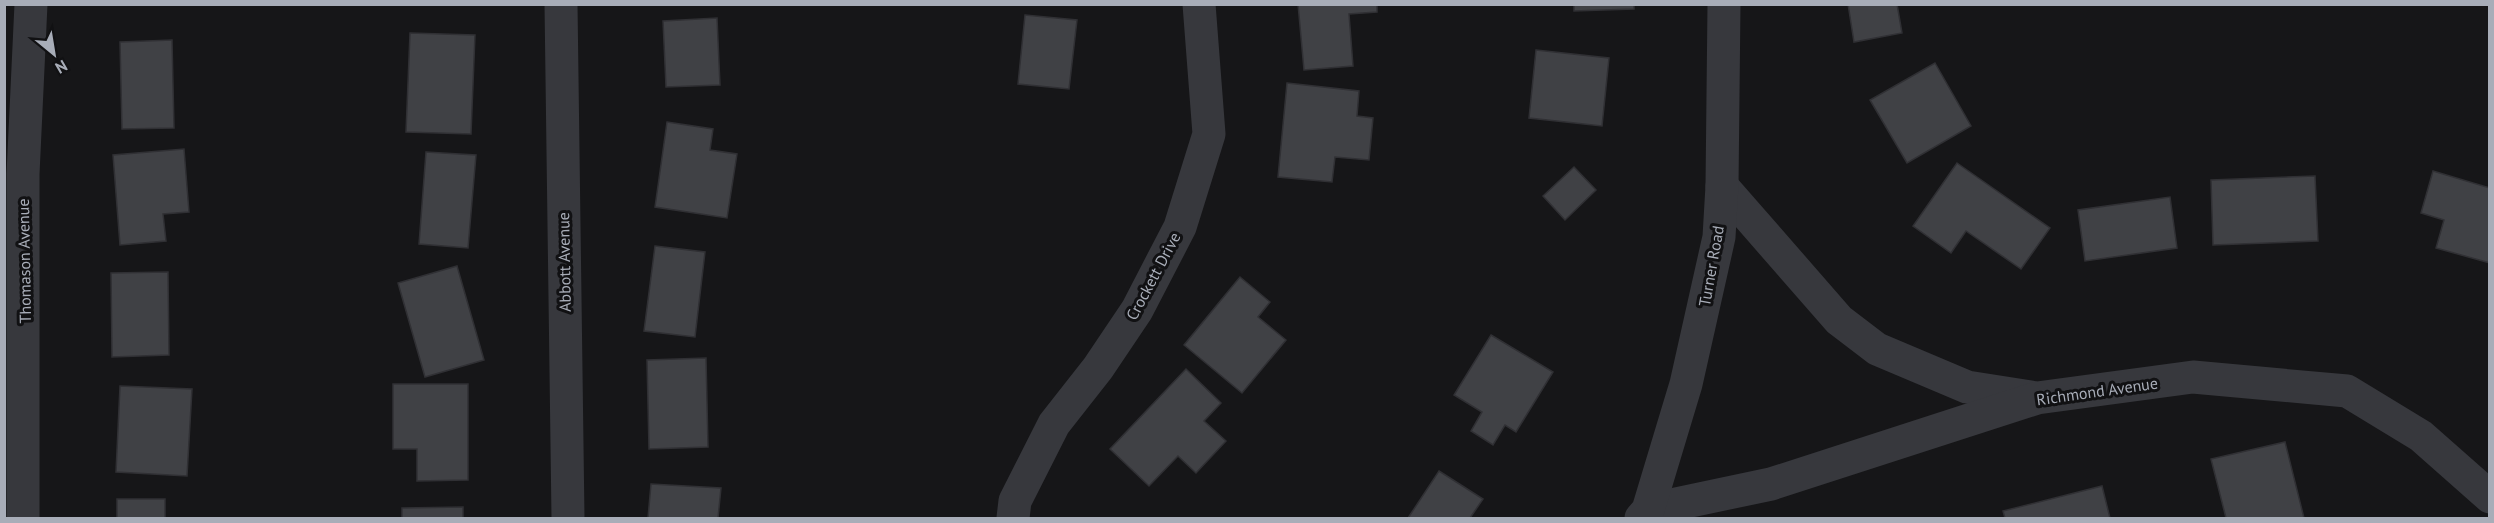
<svg xmlns="http://www.w3.org/2000/svg" width="2494" height="523" font-family="'PT Sans',sans-serif">
	<rect width="100%" height="100%" fill="#161618"/>
	<g fill="#404145" stroke="#303034" stroke-width="1.5">
		<path d="M1298,4H1377V12L1349,14L1353,66L1304,70Z"/>
		<path d="M1574,4H1634V9L1574,11Z"/>
		<path d="M1848,4H1897L1902,33L1854,42Z"/>
		<path d="M1025,15L1077,20L1069,89L1018,84Z"/>
		<path d="M717,18L720,85L666,87L663,21Z"/>
		<path d="M410,33L475,35L471,134L406,132Z"/>
		<path d="M172,40L174,128L122,129L120,42Z"/>
		<path d="M1536,50L1609,58L1602,126L1529,118Z"/>
		<path d="M1935,63L1971,126L1907,163L1870,100Z"/>
		<path d="M1287,83L1359,91L1357,116L1373,118L1369,160L1335,157L1332,182L1278,177Z"/>
		<path d="M667,122L713,129L710,150L737,154L727,218L655,207Z"/>
		<path d="M184,149L189,212L163,214L166,241L120,245L113,155Z"/>
		<path d="M426,152L476,155L468,248L419,244Z"/>
		<path d="M1957,163L2050,228L2021,269L1966,231L1951,253L1913,226Z"/>
		<path d="M1574,167L1596,190L1565,220L1543,196Z"/>
		<path d="M2433,171L2490,188V263L2436,248L2444,220L2421,213Z"/>
		<path d="M2315,176L2318,241L2213,245L2211,180Z"/>
		<path d="M2170,197L2177,248L2085,261L2078,210Z"/>
		<path d="M655,246L705,252L695,337L644,331Z"/>
		<path d="M457,266L484,360L425,377L398,283Z"/>
		<path d="M168,272L169,355L112,357L111,273Z"/>
		<path d="M1240,277L1270,302L1258,317L1286,340L1242,393L1184,345Z"/>
		<path d="M1491,335L1553,372L1516,432L1505,425L1493,445L1471,431L1482,412L1454,395Z"/>
		<path d="M706,358L708,447L649,449L647,360Z"/>
		<path d="M1186,369L1221,403L1204,421L1226,441L1196,473L1178,456L1149,486L1110,449Z"/>
		<path d="M393,384H468V480L417,481V449H393Z"/>
		<path d="M120,386L192,389L187,476L116,472Z"/>
		<path d="M2285,442L2304,518H2226L2211,459Z"/>
		<path d="M1439,471L1483,499L1470,518H1408Z"/>
		<path d="M651,484L721,488L718,518H648Z"/>
		<path d="M2102,486L2110,518H2005L2003,511Z"/>
		<rect x="117" y="499" width="48" height="19"/>
		<path d="M463,507V518H402V508Z"/>
	</g>
	<g fill="none" stroke-linecap="round" stroke-linejoin="round">
		<g stroke="#37383d" stroke-width="33">
			<path d="M561,4L568,518"/>
			<path d="M1722,186L1839,320L1877,349L1967,387L2031,397"/>
			<path d="M1648,510L1771,484L2037,398L2193,377L2347,391L2421,436L2490,497"/>
			<path d="M23,518V174L31,4"/>
			<path d="M1013,518L1015,501L1054,424L1098,368L1137,310L1180,227L1209,134L1199,4"/>
			<path d="M1641,518L1648,510L1686,384L1719,237L1722,186L1724,4"/>
		</g>
	</g>
	<g text-anchor="middle" dominant-baseline="central" stroke-width="6" stroke-linejoin="round" paint-order="stroke">
		<g font-size="16" fill="#a8adb8" stroke="#111113">
			<text transform="translate(24 261) rotate(-91)">Thomason Avenue</text>
			<text transform="translate(564 262) rotate(-91)">Abbott Avenue</text>
			<text transform="translate(1711 266) rotate(-80)">Turner Road</text>
			<text transform="translate(1153 276) rotate(-62)">Crockett Drive</text>
			<text transform="translate(2097 391) rotate(-8)">Richmond Avenue</text>
		</g>
	</g>
	<rect width="2494" height="523" fill="none" stroke="#a8adb8" stroke-width="12"/>
	<g transform="translate(54 54) rotate(150)" stroke="#111113" stroke-width="4.5" paint-order="stroke">
	<path d="M0-4.5L10 22L0 15L-10 22Z" fill="#a8adb8"/>
	<text y="-9" font-size="16" font-weight="bold" text-anchor="middle" fill="#a8adb8">N</text>
	</g>
</svg>
